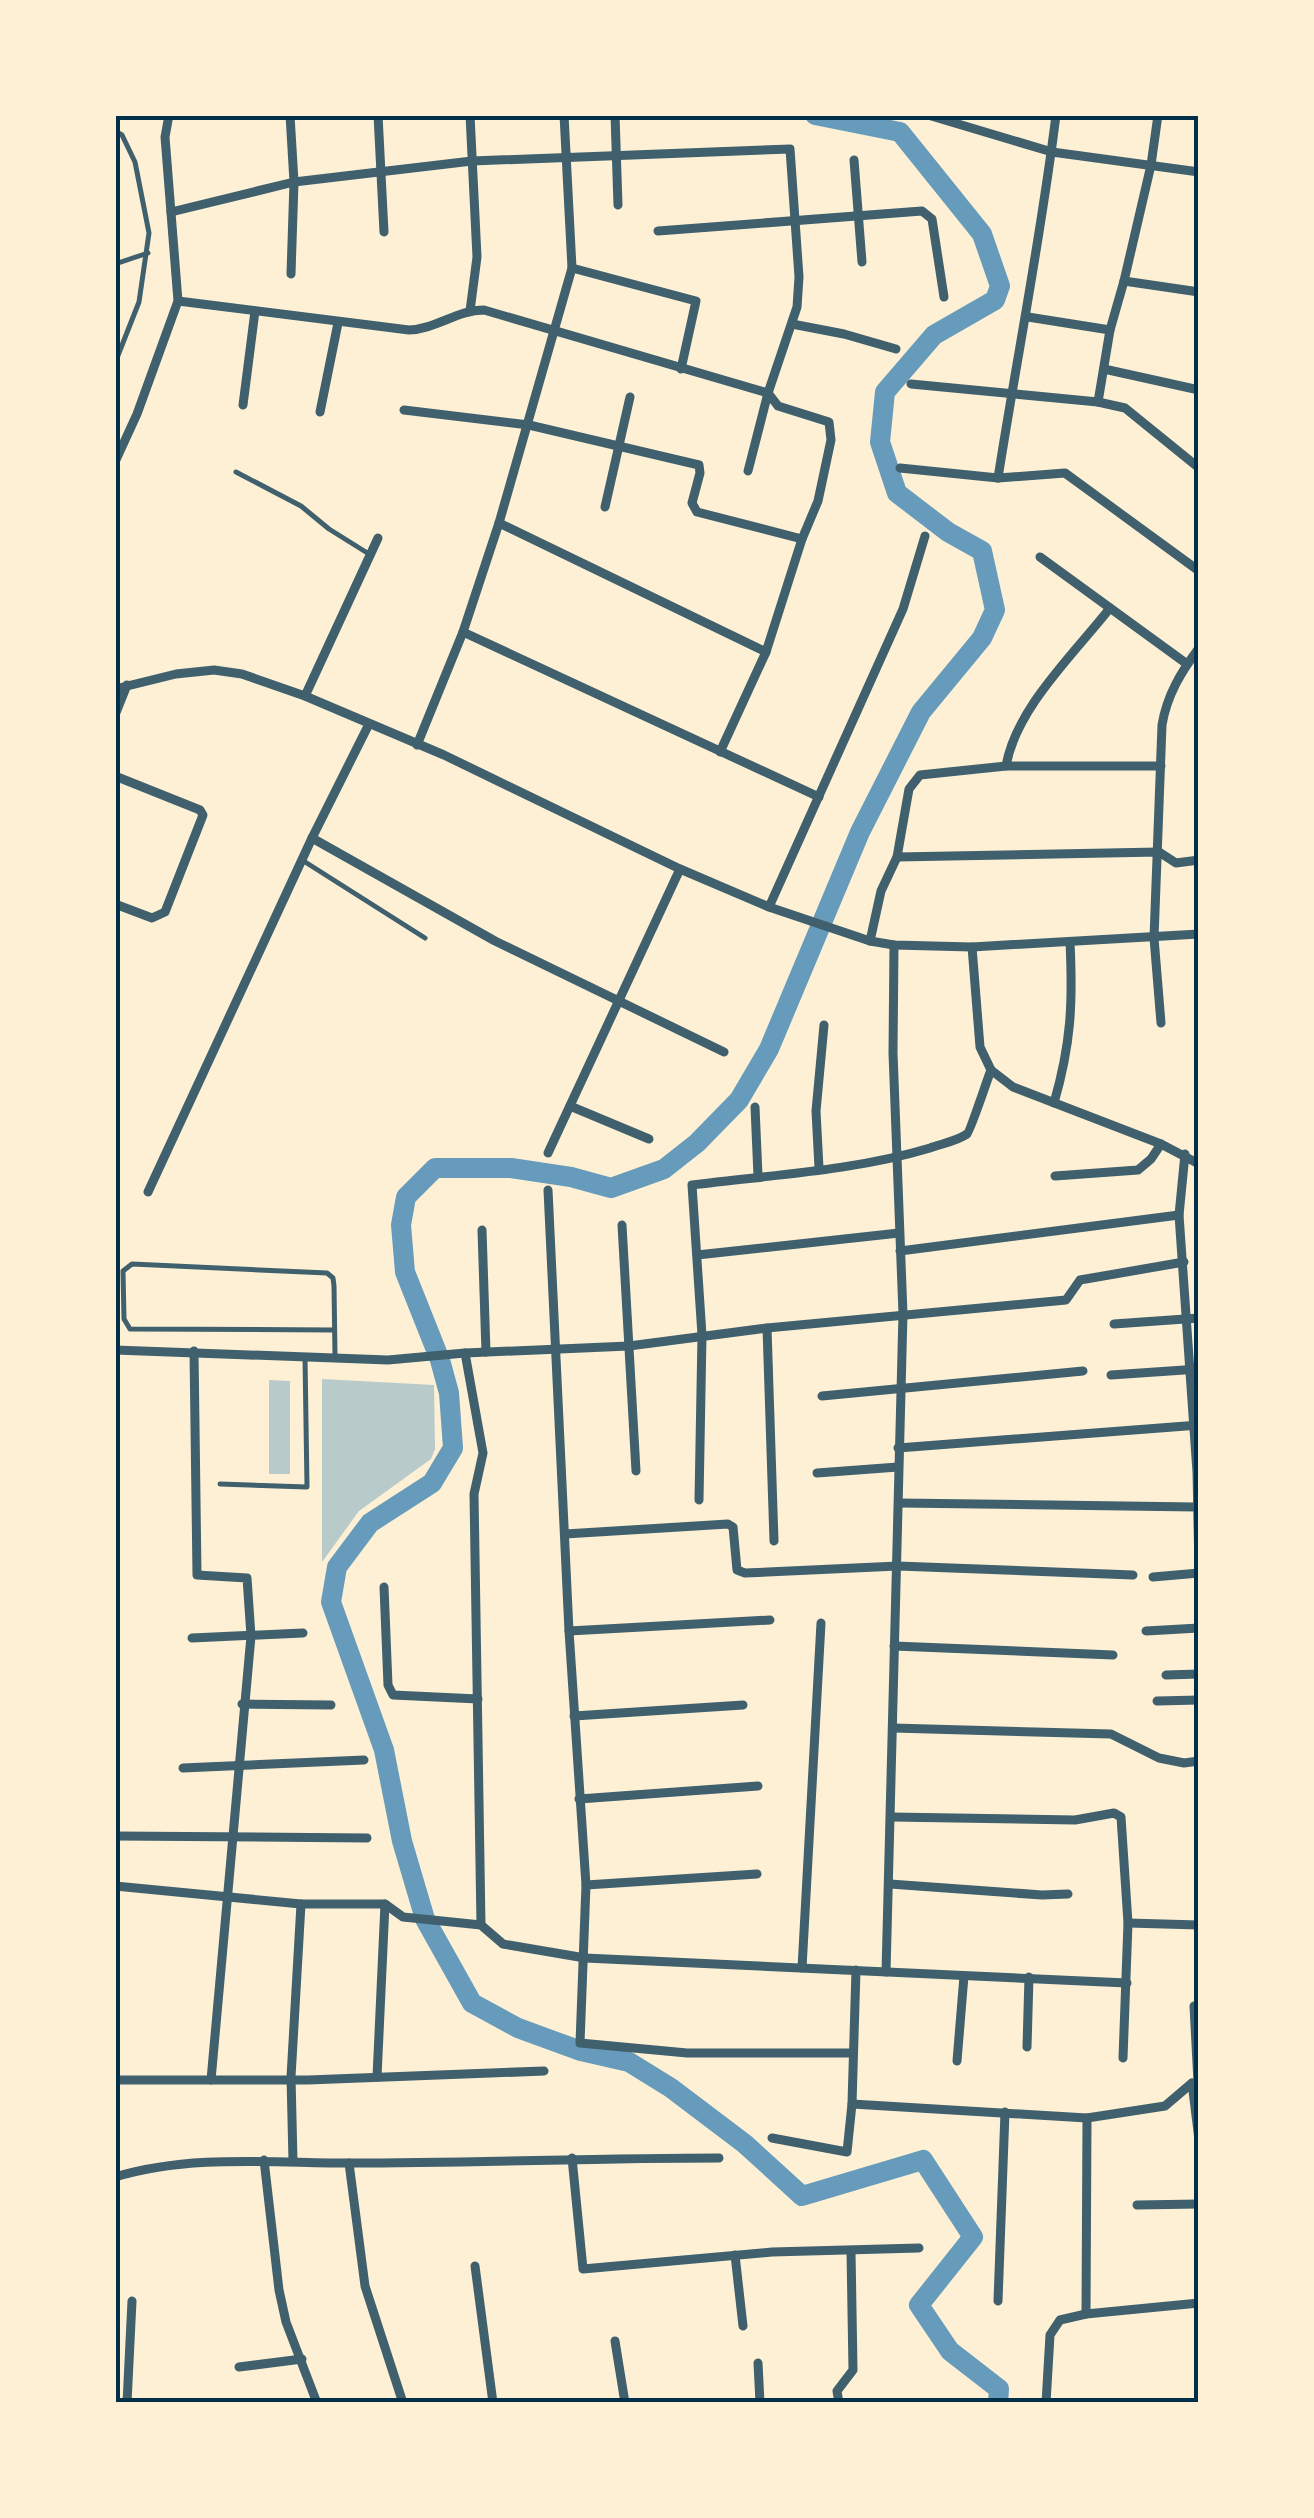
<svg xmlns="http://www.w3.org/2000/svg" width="1314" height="2518" font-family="Cabin,sans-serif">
	<rect width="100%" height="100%" fill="#fdf0d5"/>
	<g fill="#b9caca">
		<path d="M322,1379L434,1385L435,1449L431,1459L359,1511L322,1562Z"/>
		<path d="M269,1380L290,1381V1474H269Z"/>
	</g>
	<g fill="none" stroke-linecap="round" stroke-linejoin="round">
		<path stroke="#669bbc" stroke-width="20" d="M815,115L900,132L982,234L1000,286L995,300L934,335L885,392L880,442L897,493L948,532L982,551L995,610L982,638L921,712L860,832L769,1049L739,1100L697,1143L664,1169L611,1188L571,1177L511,1168H435L406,1197L401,1225L405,1272L440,1360L449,1393L453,1448L432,1483L370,1523L337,1567L331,1602L384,1750L402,1841L425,1919L472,2003L518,2028L581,2051L629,2062L671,2088L745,2144L802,2196L923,2160L973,2237L919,2305L950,2351L999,2389L998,2403"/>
		<g stroke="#3f606c" stroke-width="5">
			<path d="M115,131L122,135L135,162L149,233L139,302L115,363"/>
			<path d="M115,264L148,253"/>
			<path d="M236,472L301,506L329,529L369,554"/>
			<path d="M302,860L425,938"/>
			<path d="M334,1330L130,1329L124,1319L123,1271L132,1264L327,1273L333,1278L334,1286L335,1356"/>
			<path d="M220,1484L307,1487L305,1357"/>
		</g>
		<g stroke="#3f606c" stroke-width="9">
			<path d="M290,115L294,182L291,274"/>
			<path d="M378,115L384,232"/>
			<path d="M615,115L618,205"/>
			<path d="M928,115L1052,152L1199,172"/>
			<path d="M1158,115L1151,165L1124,281L1199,292"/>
			<path d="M854,160L862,262"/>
			<path d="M171,212L294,182L472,161L790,149L799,277L797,307L768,393L748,471"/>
			<path d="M658,231L922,211L932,219L944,297"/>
			<path d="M572,268L696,301L681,369"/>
			<path d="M1124,281L1110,330L1098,402L1125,408L1199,468"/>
			<path d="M178,301L409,330C436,329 457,310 484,310L768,393L778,406L829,422L831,440L818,501L802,539L766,652L720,752"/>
			<path d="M470,311L477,257L470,115"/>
			<path d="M1028,317L1110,330"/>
			<path d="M792,324L844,334L896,349"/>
			<path d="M1104,369L1199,390"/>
			<path d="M911,384L1098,402"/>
			<path d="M243,405L255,311"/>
			<path d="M404,410L529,425L699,465L700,473L692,503L697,512L802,539"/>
			<path d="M320,412L338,323"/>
			<path d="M115,462L137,414L178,301L165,137L169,115"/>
			<path d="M900,468L998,478L1065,473L1199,571"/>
			<path d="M998,478C1017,357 1041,237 1056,115"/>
			<path d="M605,507L630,397"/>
			<path d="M499,523L766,652"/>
			<path d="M1040,557L1187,664"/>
			<path d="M463,632L819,797"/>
			<path d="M115,689L176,674L214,670L242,674L305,696L444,755L680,869L769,907L870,941L894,945L972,947L1199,934"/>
			<path d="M305,696L378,538"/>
			<path d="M115,715L127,685"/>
			<path d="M369,724L312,838L495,941L724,1052"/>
			<path d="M417,745L463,632L499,523L572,268L564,115"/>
			<path d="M1006,766C1016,708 1074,654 1110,608"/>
			<path d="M115,776L200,810L203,815L165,912L152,918L115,904"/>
			<path d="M897,857L1159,852L1176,863L1199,860"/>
			<path d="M769,907L903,609L925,536"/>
			<path d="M870,941L881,891L897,857L909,789L920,775L1006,766H1161"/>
			<path d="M972,947L980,1047L991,1070L1013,1087L1161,1144L1199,1164"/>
			<path d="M1161,1023L1154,938L1162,725C1167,695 1181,672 1199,648"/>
			<path d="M1054,1103C1071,1044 1073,1004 1070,942"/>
			<path d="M570,1106L649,1139"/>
			<path d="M755,1107L758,1176"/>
			<path d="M548,1153L680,869"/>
			<path d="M1185,1154L1179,1215L1197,1472L1199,1570"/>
			<path d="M819,1168L816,1111L824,1025"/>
			<path d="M1055,1176L1138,1170L1151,1159L1161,1144"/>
			<path d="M548,1190L569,1631L586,1885L580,2043L687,2053H851"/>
			<path d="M148,1192L312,838"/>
			<path d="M622,1225L636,1471"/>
			<path d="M482,1230L486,1352"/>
			<path d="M900,1251L1179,1215"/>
			<path d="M697,1255L899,1233"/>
			<path d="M1114,1324L1199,1318"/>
			<path d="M767,1328L774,1541"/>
			<path d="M115,1350L388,1360L465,1353L629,1346L767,1328L1066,1300L1080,1280L1184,1262"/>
			<path d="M194,1351L197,1575L247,1578L251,1636L211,2080"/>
			<path d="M465,1353L483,1453L474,1494L481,1925"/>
			<path d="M1111,1375L1199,1369"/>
			<path d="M822,1396L1083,1371"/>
			<path d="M898,1448L1199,1425"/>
			<path d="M817,1473L898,1467"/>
			<path d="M699,1500L702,1335L692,1185C770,1175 854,1171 930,1148C941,1144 957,1141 967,1134C970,1132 987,1080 991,1070"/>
			<path d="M899,1503L1196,1507"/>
			<path d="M565,1534L728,1524L733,1527L737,1570L745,1573L898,1566L1133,1575"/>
			<path d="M1153,1577L1199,1573"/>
			<path d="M384,1587L388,1685L393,1695L478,1699"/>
			<path d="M569,1631L770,1620"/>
			<path d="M1146,1631L1199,1628"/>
			<path d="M192,1638L303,1633"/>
			<path d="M894,1646L1113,1655"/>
			<path d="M1166,1675L1199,1674"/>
			<path d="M1157,1701L1199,1700"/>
			<path d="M242,1704L331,1705"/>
			<path d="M574,1716L743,1705"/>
			<path d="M893,1728L1111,1734L1159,1758L1184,1763L1199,1761"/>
			<path d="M183,1768L364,1760"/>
			<path d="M579,1799L758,1786"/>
			<path d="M891,1817L1075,1820L1114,1813L1121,1817L1128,1923L1123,2058"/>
			<path d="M115,1836L367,1838"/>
			<path d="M890,1884L1042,1895L1068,1894"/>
			<path d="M586,1885L757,1874"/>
			<path d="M115,1886L301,1904H385L403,1917L481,1925L503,1944L585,1958L1127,1983"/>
			<path d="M1128,1923L1199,1925"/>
			<path d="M802,1968L821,1623"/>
			<path d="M886,1972L903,1314L893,1053L894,945"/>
			<path d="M1027,2047L1029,1977"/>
			<path d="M957,2061L964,1976"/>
			<path d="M377,2077L385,1904"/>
			<path d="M115,2080H308L544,2071"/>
			<path d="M1192,2083L1199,2140"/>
			<path d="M1198,2083L1194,2006H1199"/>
			<path d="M852,2104L1087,2118L1165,2106L1192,2083H1199"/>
			<path d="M772,2138L847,2152L852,2104L856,1970"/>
			<path d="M572,2158L583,2269L772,2252L919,2248"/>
			<path d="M264,2160L279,2290L286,2322L317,2403"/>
			<path d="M293,2161L291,2077L301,1904"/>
			<path d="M349,2163L365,2286L403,2403"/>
			<path d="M115,2177C191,2154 273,2163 351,2163C474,2163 596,2158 719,2158"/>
			<path d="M1137,2205L1199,2204"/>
			<path d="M735,2255L743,2326"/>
			<path d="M475,2266L493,2403"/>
			<path d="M998,2301L1005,2112"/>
			<path d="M1086,2314L1087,2118"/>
			<path d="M615,2341L625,2403"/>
			<path d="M758,2363L760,2403"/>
			<path d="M239,2367L302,2359"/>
			<path d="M127,2403L132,2301"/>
			<path d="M839,2403L837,2391L853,2370L851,2251"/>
			<path d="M1046,2403L1050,2335L1060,2320L1086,2314L1199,2303"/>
		</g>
	</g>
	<rect width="1314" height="2518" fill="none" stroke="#fdf0d5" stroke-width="235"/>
	<rect x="118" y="118" width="1078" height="2282" fill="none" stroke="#003049" stroke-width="4"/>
</svg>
